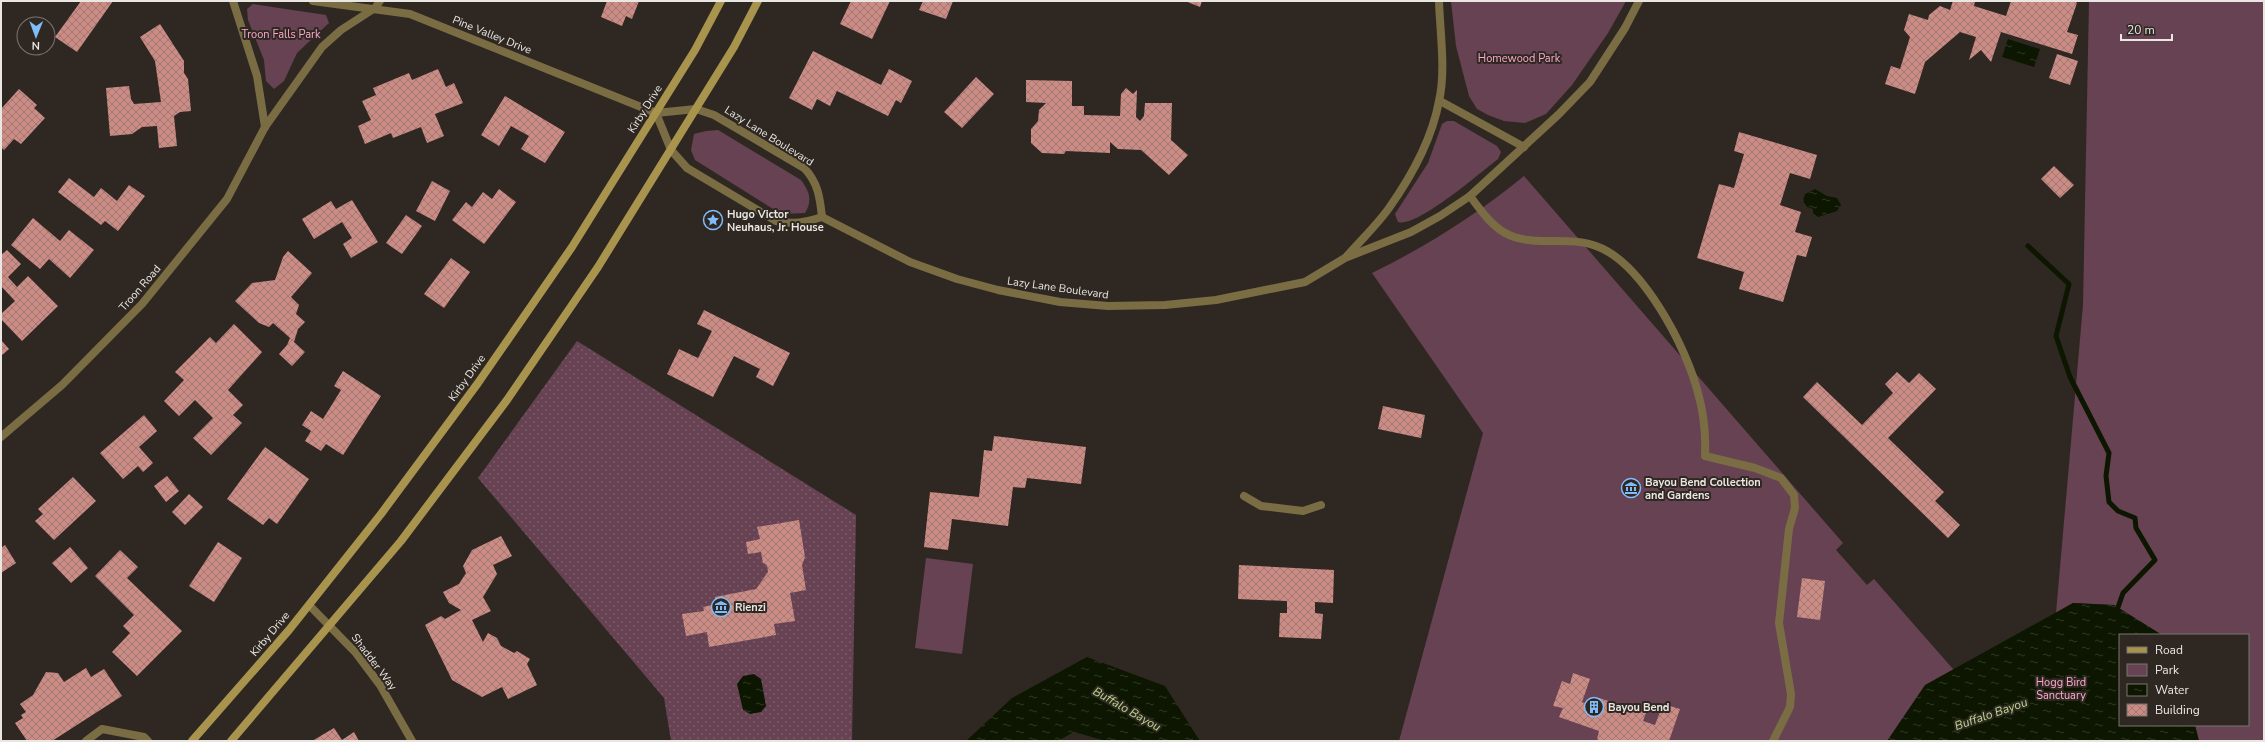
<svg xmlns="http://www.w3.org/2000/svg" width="2265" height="742" font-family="'Nunito Sans',sans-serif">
	<defs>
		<pattern id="garden-dots" width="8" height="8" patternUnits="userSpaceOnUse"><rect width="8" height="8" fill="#674252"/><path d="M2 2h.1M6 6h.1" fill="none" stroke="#7d5d6b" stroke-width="1.8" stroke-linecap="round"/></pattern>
		<pattern id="water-ripples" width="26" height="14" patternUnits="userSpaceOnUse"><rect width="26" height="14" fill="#0c1600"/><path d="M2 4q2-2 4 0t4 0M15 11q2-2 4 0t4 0" fill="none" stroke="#303825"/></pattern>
		<pattern id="building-cross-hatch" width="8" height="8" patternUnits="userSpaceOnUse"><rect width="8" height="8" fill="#cb8c85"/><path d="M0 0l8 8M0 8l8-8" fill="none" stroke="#a37772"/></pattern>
	</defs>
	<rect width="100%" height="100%" fill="#2f2822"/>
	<g fill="#674252">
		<path d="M1451,1H1626L1608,33L1572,85L1546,114L1525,123L1504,121L1488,115L1477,109L1469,96L1456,46Z"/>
		<path d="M2089,1H2264V741H2199L2195,725H2248V635H2162L2114,605L2073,603L2056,613L2083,305Z"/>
		<path d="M253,4L326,15L329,23L297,53L284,81L274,89L266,81L264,60L248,20L247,9Z"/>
		<path d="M1447,121H1454L1497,146L1501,152L1498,159C1481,172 1417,228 1398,222L1395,214L1428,163L1442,124Z"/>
		<path d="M718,130L801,180C809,191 813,200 805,213L781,214L695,160L691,150L694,134L706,131Z"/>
		<path d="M1524,176L1843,543L1836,550L1867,585L1874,579L1960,677L2120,725L2186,741H1399L1483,433L1372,273C1427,246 1476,215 1524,176Z"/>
		<path d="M926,558L973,564L962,654L915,648Z"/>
	</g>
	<path fill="url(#garden-dots)" d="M577,341L856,515L852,741H671L664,698L478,478Z"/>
	<g fill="url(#water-ripples)">
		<path d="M2008,39L2040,49L2034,67L2002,57Z"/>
		<path d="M1815,189L1827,196L1837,198L1841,205L1837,211L1818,217L1813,213V209L1807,207L1803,201L1805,194Z"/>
		<path d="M2073,603L2114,605L2162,635H2120V725H2195L2199,741H1887L1925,685Z"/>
		<path d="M1087,657L1165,686L1200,741H1106L1074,732L1058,741H966L1012,698Z"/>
		<path d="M754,674L761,679L766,706L761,712L750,714L743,710L737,684L743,676Z"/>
	</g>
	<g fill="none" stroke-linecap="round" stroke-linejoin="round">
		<path stroke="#0c1600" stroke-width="5" d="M2028,246L2069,284L2056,336L2070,377L2109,453L2106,476L2109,502L2118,511L2135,518L2136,528L2155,560L2123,593L2116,613"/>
	</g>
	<g fill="url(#building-cross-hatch)">
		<path d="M81,1H113L77,52L55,37Z"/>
		<path d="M607,1H639L632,19L626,16L622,26L601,17Z"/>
		<path d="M851,1H890L872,39L840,24Z"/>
		<path d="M923,1H953L946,19L919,10Z"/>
		<path d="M1185,1H1202L1200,7Z"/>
		<path d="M1953,1H1975L1974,6L2006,16L2011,1H2075L2077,3L2067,32L2078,35L2072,54L2001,32L1991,62L1981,50L1969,60L1976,37L1960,32L1925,62L1915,94L1885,84L1891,66L1900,69L1910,37L1904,30L1909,14L1928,20L1929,15L1940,6L1950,10Z"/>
		<path d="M160,24L184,61V73L188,79L191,111L180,112L174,116L177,146L159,148L157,126L142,127L132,134L110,136L106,88L129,86L131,99L134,104L161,102L155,61L140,37Z"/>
		<path d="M813,51L881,85L889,69L912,81L901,103L896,100L888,116L837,91L830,106L817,99L812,110L789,98Z"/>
		<path d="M2057,54L2078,61L2070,85L2049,78Z"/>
		<path d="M438,69L446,87L454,83L463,103L435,114L444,136L427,143L421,127L393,138L391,133L365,144L358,126L371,120L362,101L376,95L373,88L409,73L412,80Z"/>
		<path d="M976,77L994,94L962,128L944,112Z"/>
		<path d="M1026,80L1072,81V106H1084V115L1120,116L1121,94L1126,88L1133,94L1137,90L1136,117L1140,121L1144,116L1145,103H1172L1171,140L1188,155L1169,175L1141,150L1118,149L1110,142V153L1066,151L1064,154L1042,153L1031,143V129L1038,121L1039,110L1046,103L1026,102Z"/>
		<path d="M19,89L37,105L34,108L45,118L21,144L14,139L4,150L1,147V109Z"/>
		<path d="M505,96L565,132L545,163L521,149L529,136L511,126L499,146L481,135Z"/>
		<path d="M1739,132L1817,155L1810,179L1790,173L1780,205L1801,212L1795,232L1812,237L1806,257L1797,255L1783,302L1739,289L1744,272L1697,258L1719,184L1734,188L1744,154L1734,151Z"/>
		<path d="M2054,166L2074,185L2060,198L2041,179Z"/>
		<path d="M69,178L94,197L101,188L117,201L129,185L145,196L118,231L105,221L101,225L58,192Z"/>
		<path d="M432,181L450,191L435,221L416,211Z"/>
		<path d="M499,189L516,202L484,244L452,220L466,202L472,207L483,192L492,199Z"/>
		<path d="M352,200L378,242L351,258L343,244L352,238L342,222L314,239L302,219L331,201L336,209Z"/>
		<path d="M406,215L422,226L402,254L386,243Z"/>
		<path d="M33,218L60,241L69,230L94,250L70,278L49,259L40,269L11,245Z"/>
		<path d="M7,250L21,264L8,277L17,287L28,276L58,306L22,341L1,319V314L15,301L1,286V255Z"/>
		<path d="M288,251L312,273L291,297L299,305L296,314L305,322L298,329L294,342L305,352L292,366L279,354L287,345L290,338L273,323L269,327L259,323L235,301L252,283L275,280L283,257Z"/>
		<path d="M451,258L470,272L444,308L424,294Z"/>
		<path d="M704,310L790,353L773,386L756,377L760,369L734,356L713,397L667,374L679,349L698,358L712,331L697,324Z"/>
		<path d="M234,324L262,352L228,390L243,405L233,415L242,423L211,455L193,438L213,418L195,400L179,416L164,401L184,380L175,372L210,337L216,343Z"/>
		<path d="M1,340L9,349L1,356Z"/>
		<path d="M343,371L381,396L343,455L326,444L321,451L305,441L311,431L302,425L311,411L323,419L341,390L334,386Z"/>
		<path d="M1897,372L1909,383L1919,373L1936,389L1888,438L1944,492L1935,501L1960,525L1948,538L1803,397L1817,382L1862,425L1893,393L1885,384Z"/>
		<path d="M1383,406L1425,415L1421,438L1378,429Z"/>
		<path d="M144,415L157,431L139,447L153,463L143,472L138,466L123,479L100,453Z"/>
		<path d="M994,436L1086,447L1081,484L1027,478L1025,488L1013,487L1008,526L952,519L948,550L924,547L930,492L979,497L984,450L992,451Z"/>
		<path d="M265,447L309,479L277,524L269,518L263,525L227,499Z"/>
		<path d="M167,476L179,491L166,502L154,486Z"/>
		<path d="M73,477L96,501L54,540L35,521L43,514L38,509Z"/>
		<path d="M189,494L203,507L185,525L172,512Z"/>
		<path d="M799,520L805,557L802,565L806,590L790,593L795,621L774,624L776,635L709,647L707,632L686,636L682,614L704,611L703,607L716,604L715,597L756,589L768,572L767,565L763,563L761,552L748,554L746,542L760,539L757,527Z"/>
		<path d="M501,536L512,556L493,565L497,574L483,597L491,611L472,620L483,642L488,633L497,638L501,646L514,653L517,651L530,659L527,664L537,685L508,699L502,687L482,697L452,680L425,625L441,616L445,619L461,610L449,603L443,592L459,584L466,573L463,566L472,550Z"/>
		<path d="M218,542L242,558L214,602L189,586Z"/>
		<path d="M5,545L16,563L1,573V548Z"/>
		<path d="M70,547L88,568L71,583L52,563Z"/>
		<path d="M120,550L138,567L127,578L182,631L137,676L112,652L130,633L123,626L134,615L95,576Z"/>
		<path d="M1239,565L1334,570L1333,603L1315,602V613L1323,614L1321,639L1279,637L1280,613H1287V601L1238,599Z"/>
		<path d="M1802,578L1825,581L1820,620L1797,617Z"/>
		<path d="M86,668L91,677L104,669L122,696L52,741H27L15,723L23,718L21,715L26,712L20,704L33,695L46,672L58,673L64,682Z"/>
		<path d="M1573,673L1590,679L1582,702L1595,707L1599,698L1646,713L1643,721L1655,725L1663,704L1680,709L1669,741H1601L1597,739L1599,731L1559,717L1563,708L1553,706L1562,681L1570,684Z"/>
		<path d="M334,728L342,740L354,732L359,741H312Z"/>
	</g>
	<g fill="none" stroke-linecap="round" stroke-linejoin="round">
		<g stroke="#7a6d43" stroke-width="8">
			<path d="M1470,196C1497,233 1507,242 1555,241C1569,241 1583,241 1596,246C1642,262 1687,348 1698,393C1704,414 1706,435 1705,456L1755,468L1781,478L1794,495L1795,508L1789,529L1779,623L1791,694L1790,707L1773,741"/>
			<path d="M1244,496L1261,506L1303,511L1321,505"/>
			<path d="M86,741L102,729L144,737L148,741"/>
		</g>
		<g stroke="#7a6d43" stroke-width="8">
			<path d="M233,1L257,76L265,127"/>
			<path d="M313,1L410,14L656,113L696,109L714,115L804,168C818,182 820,198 822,217"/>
			<path d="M1440,101L1524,147"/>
			<path d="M656,113L671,150L687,168L776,221C793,225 806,222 822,217L910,262L957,279L998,290L1060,302L1108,306L1165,305L1216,300L1305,282L1345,258L1411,232L1440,216L1470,196L1558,115L1590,82L1625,28L1639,1"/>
			<path d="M1347,256C1361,240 1377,225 1389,208C1411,177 1432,139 1439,101C1446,71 1440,32 1439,1"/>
			<path d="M1,437L62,385L142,304L227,199L265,127L322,47L341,30L375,8L380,1"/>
			<path d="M309,605L356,653L380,685L412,741"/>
		</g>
		<g stroke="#a8944d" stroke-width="8">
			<path d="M192,741L289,630L381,514L478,383L572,247L695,50L721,1"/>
			<path d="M231,741L401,541L507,400L598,267L734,47L758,1"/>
		</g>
	</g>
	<defs>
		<symbol id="sight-ring" viewBox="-11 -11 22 22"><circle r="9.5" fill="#2f2822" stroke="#81bcfa" stroke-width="1.5"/><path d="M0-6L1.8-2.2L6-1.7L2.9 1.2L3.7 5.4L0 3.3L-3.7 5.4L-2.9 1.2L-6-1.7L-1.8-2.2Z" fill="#81bcfa"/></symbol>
		<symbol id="museum-ring" viewBox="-11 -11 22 22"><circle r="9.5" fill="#2f2822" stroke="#81bcfa" stroke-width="1.5"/><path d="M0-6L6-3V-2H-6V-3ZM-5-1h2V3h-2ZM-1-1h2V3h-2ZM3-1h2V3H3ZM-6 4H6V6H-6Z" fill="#81bcfa"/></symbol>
		<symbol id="building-ring" viewBox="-11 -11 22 22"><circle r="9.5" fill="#2f2822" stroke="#81bcfa" stroke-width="1.5"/><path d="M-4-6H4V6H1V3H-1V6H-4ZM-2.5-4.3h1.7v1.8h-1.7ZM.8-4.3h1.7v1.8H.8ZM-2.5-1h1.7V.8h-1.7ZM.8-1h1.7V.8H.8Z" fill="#81bcfa"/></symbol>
	</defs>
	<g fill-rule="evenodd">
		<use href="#sight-ring" x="702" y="209" width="22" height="22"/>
		<use href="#museum-ring" x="1620" y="477" width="22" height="22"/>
		<use href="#museum-ring" x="710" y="596" width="22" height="22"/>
		<use href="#building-ring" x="1583" y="696" width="22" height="22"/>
	</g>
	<g text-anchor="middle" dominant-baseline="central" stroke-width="4" stroke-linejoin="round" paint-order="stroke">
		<g font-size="11" fill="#fda9ce" stroke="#2f2822">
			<text x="281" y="34">Troon Falls Park</text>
			<text x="1519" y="58">Homewood Park</text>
			<text x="2061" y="682">Hogg Bird<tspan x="2061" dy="13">Sanctuary</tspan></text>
		</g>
		<g font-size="11" fill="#eae6e2" stroke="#2f2822">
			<text transform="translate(492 35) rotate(22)">Pine Valley Drive</text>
			<text transform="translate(645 109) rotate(-58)">Kirby Drive</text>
			<text transform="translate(769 136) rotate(32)">Lazy Lane Boulevard</text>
			<text transform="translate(140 288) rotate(-49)">Troon Road</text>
			<text transform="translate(1058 288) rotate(8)">Lazy Lane Boulevard</text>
			<text transform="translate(467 378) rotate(-54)">Kirby Drive</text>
			<text transform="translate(270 634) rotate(-50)">Kirby Drive</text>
			<text transform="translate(374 662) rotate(53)">Shadder Way</text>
		</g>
		<g font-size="11" font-weight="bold" fill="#eae6e2" stroke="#2f2822" text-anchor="start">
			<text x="727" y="214">Hugo Victor<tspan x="727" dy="13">Neuhaus, Jr. House</tspan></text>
			<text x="1645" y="482">Bayou Bend Collection<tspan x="1645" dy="13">and Gardens</tspan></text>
			<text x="735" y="607">Rienzi</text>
			<text x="1608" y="707">Bayou Bend</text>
		</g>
		<g font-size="12" font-style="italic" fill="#badb8d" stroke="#2f2822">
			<text transform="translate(1127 709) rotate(30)">Buffalo Bayou</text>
			<text transform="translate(1991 714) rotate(-19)">Buffalo Bayou</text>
		</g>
	</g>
	<rect width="2265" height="742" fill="none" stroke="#eae6e2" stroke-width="4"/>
	<rect x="2119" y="634" width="130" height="92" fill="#2f2822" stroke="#7a746f"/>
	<rect x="2127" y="647" width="20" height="6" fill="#a8944d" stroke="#7a746f"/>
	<text x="2155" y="654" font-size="12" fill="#eae6e2">Road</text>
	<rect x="2127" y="664" width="20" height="12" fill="#674252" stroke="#7a746f"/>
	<text x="2155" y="674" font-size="12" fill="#eae6e2">Park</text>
	<rect x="2127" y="684" width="20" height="12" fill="url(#water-ripples)" stroke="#7a746f"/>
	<text x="2155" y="694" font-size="12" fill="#eae6e2">Water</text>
	<rect x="2127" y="704" width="20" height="12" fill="url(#building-cross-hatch)" stroke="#7a746f"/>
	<text x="2155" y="714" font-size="12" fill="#eae6e2">Building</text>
	<g transform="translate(36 36) rotate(181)"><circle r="19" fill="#2f2822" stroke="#7a746f"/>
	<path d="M0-3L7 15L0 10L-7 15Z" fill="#81bcfa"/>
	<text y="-6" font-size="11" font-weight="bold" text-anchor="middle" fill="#eae6e2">N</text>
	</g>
	<path d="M2121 34v6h51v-6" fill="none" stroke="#eae6e2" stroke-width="2"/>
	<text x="2127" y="34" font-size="12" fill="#eae6e2" stroke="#2f2822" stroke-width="3" paint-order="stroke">20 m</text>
</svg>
